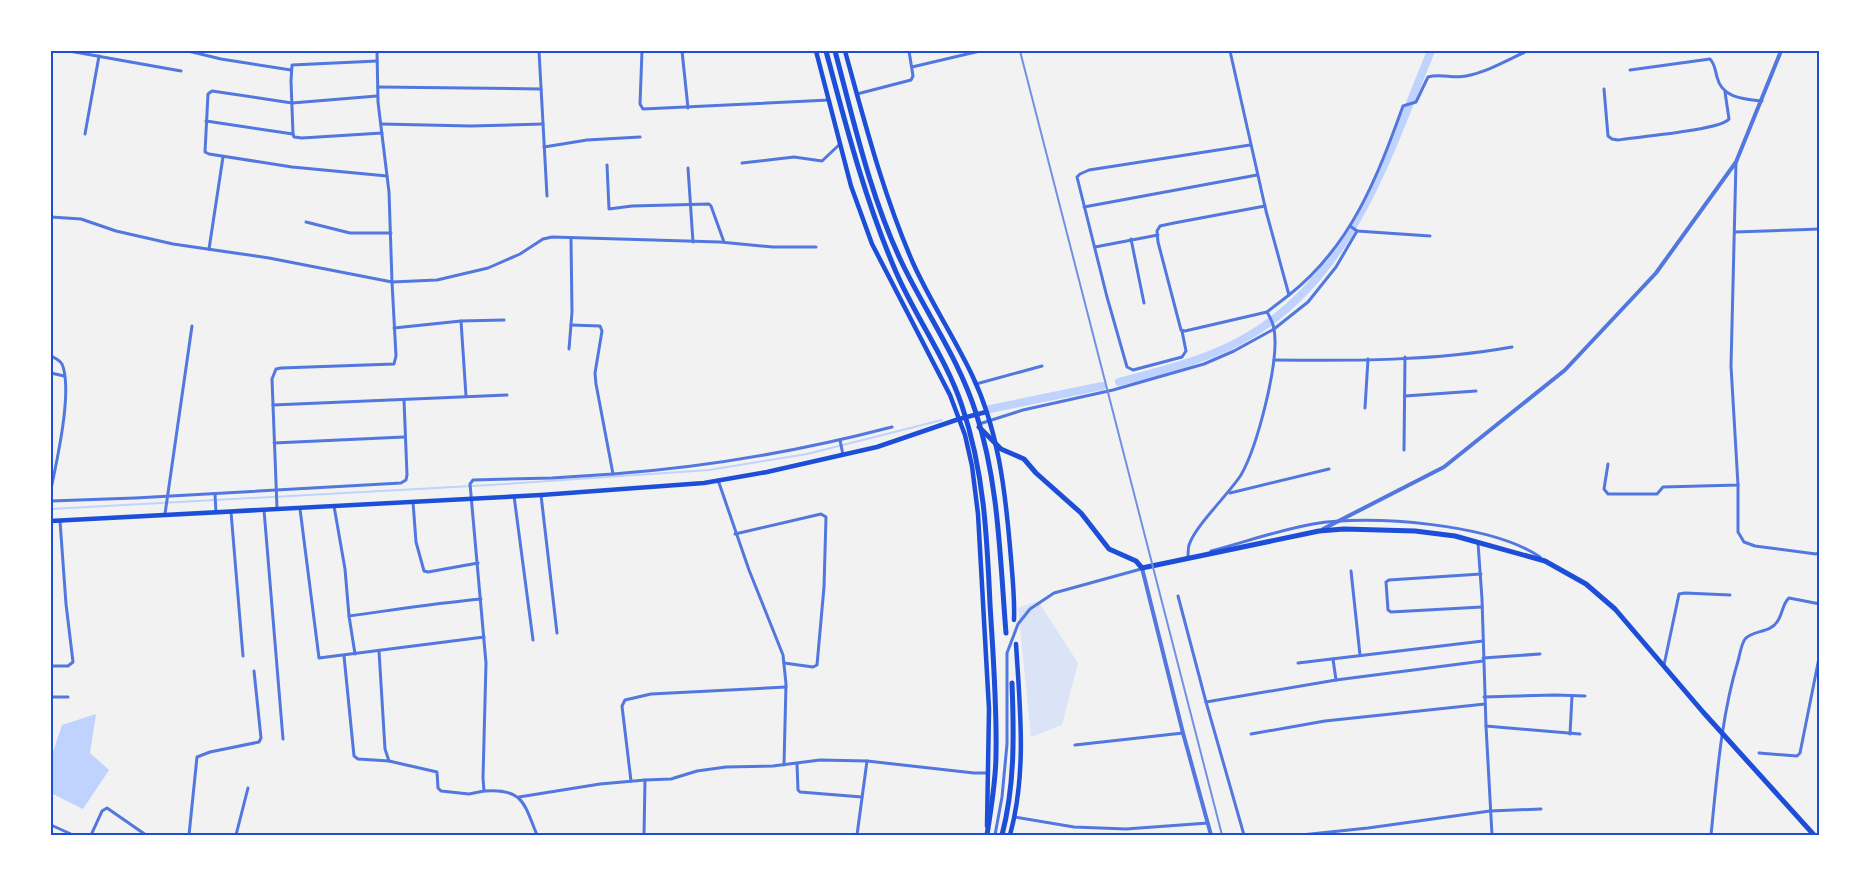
<svg xmlns="http://www.w3.org/2000/svg" width="1871" height="886" font-family="Ubuntu,sans-serif">
	<rect width="100%" height="100%" fill="#f2f2f2"/>
	<path fill="#dbe4f7" d="M1038,601L1078,663L1062,725L1031,737L1018,608Z"/>
	<path fill="#bfd3fe" d="M96,714L90,753L109,770L83,809L51,793V758L62,725Z"/>
	<g fill="none" stroke-linecap="round" stroke-linejoin="round">
		<path stroke="#bfd3fe" stroke-width="2" d="M51,509L490,485L709,470L807,454L942,420"/>
		<g stroke="#bfd3fe" stroke-width="8">
			<path d="M1119,382C1157,372 1197,362 1232,345C1348,288 1385,162 1431,51"/>
			<path d="M990,409L1102,386"/>
		</g>
		<g stroke="#5277de" stroke-width="3">
			<path d="M69,51L181,71"/>
			<path d="M188,51L221,59L291,70"/>
			<path d="M539,51L547,196"/>
			<path d="M642,51L640,104L643,109L829,100"/>
			<path d="M682,51L688,108"/>
			<path d="M377,61L292,65L291,81L293,134L294,137L302,138L382,133"/>
			<path d="M912,67L980,51"/>
			<path d="M1630,70L1710,59C1715,64 1715,70 1717,77C1722,98 1743,99 1762,101"/>
			<path d="M378,87L541,89"/>
			<path d="M1604,89L1608,136L1612,139L1618,140C1637,137 1721,130 1729,119L1725,92"/>
			<path d="M857,94L911,80L913,76L909,51"/>
			<path d="M377,96L292,103L212,91L208,94L205,152L209,154L292,167L387,176"/>
			<path d="M206,121L293,134"/>
			<path d="M381,124L471,126L543,124"/>
			<path d="M85,134L99,56"/>
			<path d="M544,147L587,140L640,137"/>
			<path d="M742,163L794,157L822,161L840,144"/>
			<path d="M607,165L609,209L632,206L709,204L711,206L724,242"/>
			<path d="M688,168L693,242"/>
			<path d="M1265,206L1174,223L1160,226L1157,231L1158,242L1181,330L1185,331L1267,312"/>
			<path d="M1084,207L1257,175"/>
			<path d="M51,217L81,219L116,231L173,244L269,258L392,282L389,192L378,102L377,51"/>
			<path d="M306,222L350,233H391"/>
			<path d="M1357,231L1430,236"/>
			<path d="M1735,232L1820,229"/>
			<path d="M1131,239L1144,303"/>
			<path d="M1095,247L1158,235"/>
			<path d="M209,249L223,157"/>
			<path d="M1289,295C1351,246 1377,178 1403,106L1416,102L1428,77C1440,73 1454,79 1466,76C1487,72 1508,60 1527,51"/>
			<path d="M461,321L466,396"/>
			<path d="M394,328L461,321L504,320"/>
			<path d="M1182,331L1186,351L1182,357L1133,370L1127,367L1107,297L1077,177L1080,174L1089,170L1250,145"/>
			<path d="M569,349L572,312L571,238"/>
			<path d="M51,356C55,358 59,359 62,364C73,390 57,460 51,489"/>
			<path d="M1274,360C1353,361 1434,361 1512,347"/>
			<path d="M51,373L64,376"/>
			<path d="M976,384L1042,366"/>
			<path d="M1405,396L1476,391"/>
			<path d="M273,405L507,395"/>
			<path d="M1365,408L1368,359"/>
			<path d="M979,424L1023,410L1113,390L1204,364L1234,351L1274,329L1308,302L1336,267L1357,231L1350,226"/>
			<path d="M840,440L843,455"/>
			<path d="M274,443L404,437"/>
			<path d="M1404,450L1405,357"/>
			<path d="M1608,464L1604,489L1608,494H1657L1663,487L1738,485L1731,366L1736,162"/>
			<path d="M613,474C707,467 800,451 892,427"/>
			<path d="M718,480L749,570L783,655L786,684L784,765"/>
			<path d="M1738,485V532L1744,542L1755,546L1816,554L1820,552"/>
			<path d="M1230,493L1329,469"/>
			<path d="M215,494L216,513"/>
			<path d="M541,495L557,633"/>
			<path d="M514,496L533,640"/>
			<path d="M51,501L135,498L401,483L406,480L407,475L404,400"/>
			<path d="M413,502L416,542L424,571L428,572L478,563"/>
			<path d="M334,506L345,569L349,616"/>
			<path d="M277,508L272,379L276,369L281,368L394,364L396,356L392,282L437,280L488,268L520,254L543,239L552,237L720,242L773,247H816"/>
			<path d="M300,509L319,658L484,637"/>
			<path d="M264,510L283,739"/>
			<path d="M231,512L243,656"/>
			<path d="M165,514L192,326"/>
			<path d="M735,534L821,514L826,517L824,587L817,665L813,667L784,663"/>
			<path d="M1478,543L1482,599L1486,726L1580,734"/>
			<path d="M1211,551C1245,542 1279,530 1313,524C1370,514 1492,524 1540,557"/>
			<path d="M1188,559C1188,554 1188,549 1189,545C1195,526 1228,495 1241,475C1257,447 1280,361 1274,329C1273,323 1270,317 1267,312L1289,295L1266,211L1230,51"/>
			<path d="M1351,571L1360,655"/>
			<path d="M1481,574L1389,580L1386,582L1388,610L1391,612L1482,607"/>
			<path d="M1178,596L1206,702"/>
			<path d="M379,651L385,749L389,761L437,772L438,788L441,791L469,794L484,791"/>
			<path d="M355,654L349,616C393,610 437,603 481,599"/>
			<path d="M344,656L354,756L358,759L389,761"/>
			<path d="M1483,658L1540,654"/>
			<path d="M1298,663L1483,641"/>
			<path d="M1664,665L1679,594L1685,593L1730,595"/>
			<path d="M51,666H68L73,662L66,604L60,521"/>
			<path d="M1336,680L1483,661"/>
			<path d="M51,697H68"/>
			<path d="M1484,697L1555,695L1585,696"/>
			<path d="M1486,726L1492,835"/>
			<path d="M1251,734L1325,721L1485,704"/>
			<path d="M1570,734L1572,696"/>
			<path d="M1075,745L1183,733"/>
			<path d="M1759,753L1797,756L1800,753L1820,653"/>
			<path d="M797,764L798,790L800,792L862,797"/>
			<path d="M631,781L622,706L625,700L651,694L786,687"/>
			<path d="M519,797L600,784L645,780L671,779L697,771L726,767L773,766L820,760L867,761L974,773H988"/>
			<path d="M1015,817L1074,827L1126,829L1208,823"/>
			<path d="M51,825L73,835"/>
			<path d="M91,835L102,811L107,808L146,835"/>
			<path d="M189,835L197,757L210,752L259,742L261,738L254,671"/>
			<path d="M236,835L248,788"/>
			<path d="M537,835C524,804 524,788 484,791L483,778L486,663L470,484L473,480L552,478L613,474L596,384L595,373L602,331L600,326L571,325"/>
			<path d="M644,835L645,780"/>
			<path d="M857,835L867,761"/>
			<path d="M995,835L1002,797L1007,744V653L1018,624L1030,609L1054,593L1141,569"/>
			<path d="M1244,835L1206,702L1336,680L1333,659"/>
			<path d="M1301,835L1368,828L1490,811L1541,809"/>
			<path d="M1711,835C1717,777 1721,717 1738,661C1740,654 1741,645 1745,639C1753,630 1770,633 1777,622C1783,614 1782,604 1789,598L1820,604"/>
		</g>
		<g stroke="#5277de" stroke-width="4">
			<path d="M1323,529L1444,467L1565,370L1656,273L1736,162L1781,51"/>
			<path d="M1142,568L1183,733L1211,835"/>
		</g>
		<g stroke="#1d4ed8" stroke-width="4.5">
			<path d="M816,51L851,186L872,244L950,395L965,435L972,466L978,514L989,709L987,826"/>
			<path d="M845,51C865,123 883,194 913,263C930,301 954,337 972,375C998,429 1005,489 1010,547C1012,572 1015,596 1014,620"/>
			<path d="M51,521L541,495L704,483L767,472L877,447L959,419L986,412"/>
			<path d="M1010,835C1027,773 1020,708 1016,644"/>
		</g>
		<g stroke="#1d4ed8" stroke-width="5">
			<path d="M826,51C846,126 865,200 896,272C916,318 946,358 962,406C984,471 987,536 990,604C993,654 997,704 996,754C996,781 991,808 987,835"/>
			<path d="M835,51C854,122 870,196 902,263C926,313 959,359 976,413C999,483 1000,560 1006,633"/>
			<path d="M979,427L1001,449L1024,459L1036,473L1081,513L1109,549L1136,561L1142,568L1319,531L1344,529L1415,531L1455,536L1545,561L1586,584L1615,609L1703,712L1814,835"/>
			<path d="M1002,835C1015,785 1014,734 1012,683"/>
		</g>
		<path stroke="#7290e2" stroke-width="2" d="M1020,51L1222,835"/>
	</g>
	<rect width="1871" height="886" fill="none" stroke="#ffffff" stroke-width="105"/>
	<rect x="52" y="52" width="1766" height="782" fill="none" stroke="#1d4ed8" stroke-width="2"/>
</svg>
